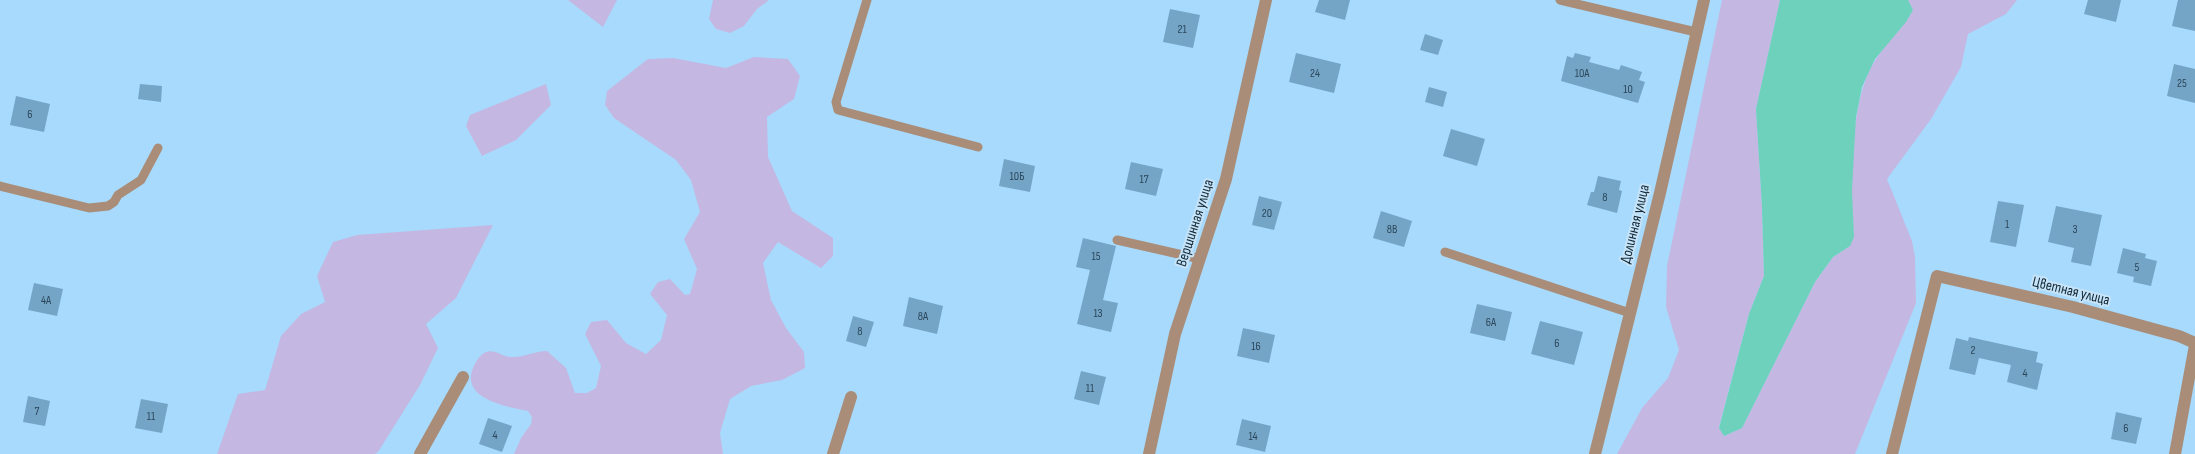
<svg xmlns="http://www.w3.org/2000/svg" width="2195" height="454" font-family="'Sofia Sans Condensed',sans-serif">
	<rect width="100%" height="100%" fill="#a7dafd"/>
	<g fill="#c4b8e2">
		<path d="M568,0H617L603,27Z"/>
		<path d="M713,0H769L757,9L744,26L730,33L716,29L709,19Z"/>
		<path d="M1722,0H1780L1756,109L1762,207L1764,276L1749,314L1719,427L1724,436L1742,428L1815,282L1833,257L1850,246C1852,194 1847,102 1876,59C1887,41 1903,29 1913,10L1908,0H2017L2006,14L1968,34L1961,67L1931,119L1887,179L1912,241L1915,257L1916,303L1855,454H1617L1642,408L1668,378L1679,350L1666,307L1667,266Z"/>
		<path d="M754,57L788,59L800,76L794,99L767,117L768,157L792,211L833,238V256L821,268L778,242L763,263L771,300L786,328L804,352L805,368L782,380L751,386L730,399L720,433L723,454H514L521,438L531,424L532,417L528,411C508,407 460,399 473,368C475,363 479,356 484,353C494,348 500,356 510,357C523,358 534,351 547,351L566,368L575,393H587L596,388L601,366L585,334L591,322L607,320L626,343L646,354L661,340L667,315L650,294L658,282L670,279L685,295L690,294L697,269L684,239L700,212L691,180L676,160L614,118L605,105L607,91L648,59L673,58L726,68Z"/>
		<path d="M546,84L551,105L516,140L482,156L466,126L470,115Z"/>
		<path d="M493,225L456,298L426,324L438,348L420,385L378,452L375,454H217L238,394L265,390L281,336L301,314L325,302L317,276L333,242L357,235Z"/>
	</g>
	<path fill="#6dd1bc" d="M1780,0H1908L1913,10L1906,22L1875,59L1862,87L1856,117L1854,152L1852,191L1854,237L1850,246L1833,257L1815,282L1742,428L1724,436L1719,428L1749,314L1764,276L1762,207L1756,109Z"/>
	<g fill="#74a5c7">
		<path d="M1319,0H1350L1345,20L1315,12Z"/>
		<path d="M2088,0H2121L2116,22L2084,14Z"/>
		<path d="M2178,0H2195V31L2172,26Z"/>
		<path d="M1170,9L1200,15L1193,48L1163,42Z"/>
		<path d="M1425,34L1443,40L1438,55L1420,50Z"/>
		<path d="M1296,53L1341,64L1334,93L1289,82Z"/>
		<path d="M1575,53L1591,57L1589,62L1619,70L1621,65L1642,72L1639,80L1645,82L1638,103L1561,81L1567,56L1573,58Z"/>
		<path d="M2174,64L2195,69V103L2167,96Z"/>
		<path d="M140,84L162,86L161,102L138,99Z"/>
		<path d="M1429,87L1447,92L1443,107L1425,102Z"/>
		<path d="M16,96L50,104L44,132L10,125Z"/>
		<path d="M1451,129L1485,139L1477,166L1443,156Z"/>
		<path d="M1004,159L1035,166L1030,192L999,186Z"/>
		<path d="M1131,162L1163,169L1156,196L1125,189Z"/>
		<path d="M1598,176L1621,181L1619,190L1622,191L1617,213L1587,205L1591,192H1594Z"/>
		<path d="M1259,196L1282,202L1274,230L1252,225Z"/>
		<path d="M1998,201L2024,205L2016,247L1990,242Z"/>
		<path d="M2056,206L2102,215L2091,266L2071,262L2074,248L2048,242Z"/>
		<path d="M1381,211L1412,221L1404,247L1373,238Z"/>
		<path d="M1083,238L1116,246L1103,300L1118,303L1111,332L1077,324L1090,270L1076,267Z"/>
		<path d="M2123,248L2146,254L2145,258L2157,261L2151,286L2133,282L2134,277L2117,273Z"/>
		<path d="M34,283L63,289L57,316L28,310Z"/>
		<path d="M909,297L943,306L937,334L903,326Z"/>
		<path d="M1477,304L1512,312L1505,341L1470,333Z"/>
		<path d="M853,316L874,322L866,347L846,341Z"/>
		<path d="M1540,321L1583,332L1574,365L1531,354Z"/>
		<path d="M1243,328L1275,335L1269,363L1237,356Z"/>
		<path d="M1969,337L2038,352L2036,362L2043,364L2037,390L2007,382L2011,365L1979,358L1975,375L1949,369L1956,338L1968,341Z"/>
		<path d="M1081,371L1106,377L1099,405L1074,399Z"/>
		<path d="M28,396L50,401L45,426L23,422Z"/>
		<path d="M141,399L168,404L162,433L135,428Z"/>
		<path d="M2116,412L2142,418L2136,444L2111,439Z"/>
		<path d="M488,418L512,426L502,452L479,444Z"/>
		<path d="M1242,419L1271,426L1265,452L1236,445Z"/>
	</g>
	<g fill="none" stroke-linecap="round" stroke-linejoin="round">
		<g stroke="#a98d78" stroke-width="9">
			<path d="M867,0L836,102L838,110L978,147"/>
			<path d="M1560,0L1696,32"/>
			<path d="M0,186L89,208L108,206L114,202L118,195L141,180L158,148"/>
			<path d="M1117,240L1200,259"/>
			<path d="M1445,252L1630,313"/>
		</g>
		<g stroke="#a98d78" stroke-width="12">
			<path d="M420,454L463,377"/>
			<path d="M833,454L851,397"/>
			<path d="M1149,454L1175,334L1226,179L1266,0"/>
			<path d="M1595,454L1660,193L1704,0"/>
			<path d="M1892,454L1937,276L2073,307L2179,336L2195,343"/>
			<path d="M2175,454L2195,345"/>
		</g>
	</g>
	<g text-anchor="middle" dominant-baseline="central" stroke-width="4" stroke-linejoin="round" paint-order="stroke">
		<g font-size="12" fill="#2c475a">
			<text x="1182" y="29">21</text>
			<text x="1315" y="73">24</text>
			<text x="1582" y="73">10А</text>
			<text x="2182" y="83">25</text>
			<text x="1628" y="89">10</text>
			<text x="30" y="114">6</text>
			<text x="1017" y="176">10Б</text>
			<text x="1144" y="179">17</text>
			<text x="1605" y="197">8</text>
			<text x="1267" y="213">20</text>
			<text x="2007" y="224">1</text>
			<text x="1392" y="229">8В</text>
			<text x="2075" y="229">3</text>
			<text x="1096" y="256">15</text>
			<text x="2137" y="267">5</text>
			<text x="46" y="300">4А</text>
			<text x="1098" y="313">13</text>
			<text x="923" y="316">8А</text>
			<text x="1491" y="322">6А</text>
			<text x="860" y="331">8</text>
			<text x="1557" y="343">6</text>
			<text x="1256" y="346">16</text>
			<text x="1973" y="350">2</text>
			<text x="2025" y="373">4</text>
			<text x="1090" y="388">11</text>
			<text x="37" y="411">7</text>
			<text x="151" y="416">11</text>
			<text x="2126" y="428">6</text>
			<text x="495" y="435">4</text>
			<text x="1253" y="436">14</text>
		</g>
		<g font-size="15" fill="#142835" stroke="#c6e4f9">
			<text transform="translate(1195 223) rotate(-72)">Вершинная улица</text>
			<text transform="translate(1635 224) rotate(-76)">Долинная улица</text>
			<text transform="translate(2071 291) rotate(14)">Цветная улица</text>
		</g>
	</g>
</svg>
